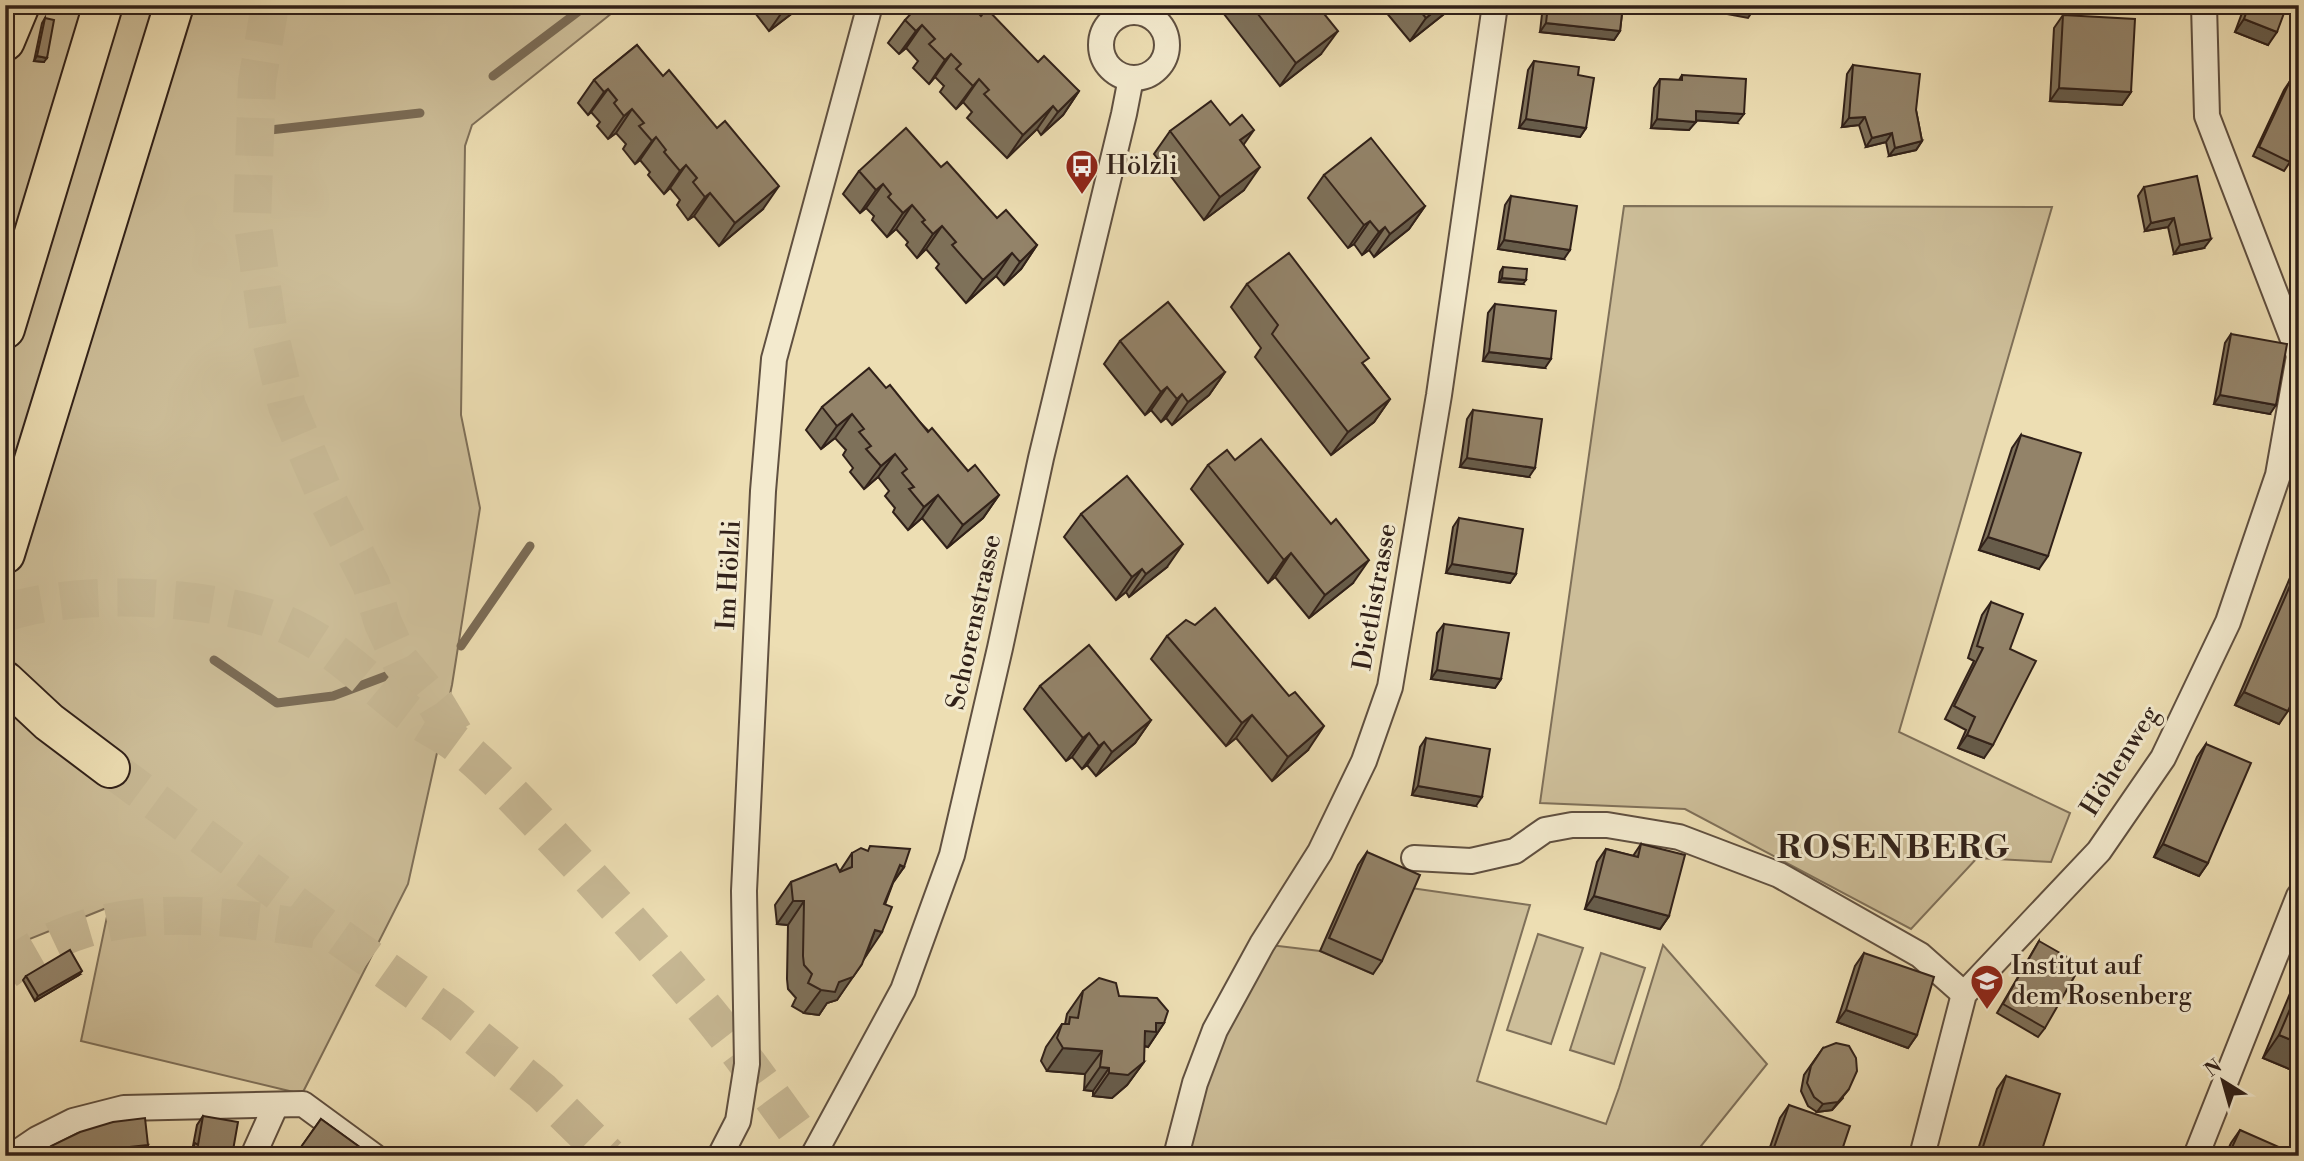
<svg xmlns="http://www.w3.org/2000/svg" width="2304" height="1161" font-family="'Libre Bodoni',serif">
	<rect width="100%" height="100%" fill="#eddeb3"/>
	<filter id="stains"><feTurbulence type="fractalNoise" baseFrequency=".00286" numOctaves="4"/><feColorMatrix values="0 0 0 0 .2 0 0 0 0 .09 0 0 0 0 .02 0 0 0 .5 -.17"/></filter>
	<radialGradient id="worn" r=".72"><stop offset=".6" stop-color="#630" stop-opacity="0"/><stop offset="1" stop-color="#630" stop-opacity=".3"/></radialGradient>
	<g fill="#cdbe99" stroke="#7f7059" stroke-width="2">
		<path d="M5,5H622L472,125L465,146L461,415L480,508L452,685L408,884L302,1094L81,1041L109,907L17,944L5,955Z"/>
		<path d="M1624,206L2052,207L1899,732L2070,813L2051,862L1977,858L1911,929L1685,809L1540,803Z"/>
		<path d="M1411,888L1530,905L1477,1081L1606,1124L1619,1088L1663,945L1767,1064L1693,1156H1179L1262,944L1320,951L1373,974Z"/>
		<path d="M1538,934L1583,948L1551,1044L1507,1030Z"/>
		<path d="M1601,953L1645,968L1614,1064L1570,1050Z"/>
	</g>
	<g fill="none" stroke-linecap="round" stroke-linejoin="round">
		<g stroke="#7b6c56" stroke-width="9">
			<path d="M493,76L587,5"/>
			<path d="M270,130L420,113"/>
			<path d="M461,646L530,546"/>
			<path d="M214,660L277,703L333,696L418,664"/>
		</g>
		<g stroke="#c7b894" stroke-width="38" stroke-dasharray="38 19" stroke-linecap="butt">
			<path d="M270,5L257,82L252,219L268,328L287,406L327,499L371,584L383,623L401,662L436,704L454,734"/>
			<path d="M5,613C77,588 222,594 291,627C337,648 370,684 410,714C427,727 447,735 463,749C491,772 517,800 542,826C597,883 650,943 701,1004C741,1052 777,1105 815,1156"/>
			<path d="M110,768L332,932L449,1015L542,1091L608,1156"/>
			<path d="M5,971C101,895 214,914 326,931"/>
		</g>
		<defs>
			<g id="street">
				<path d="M2204,5L2207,116L2299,355"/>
				<circle cx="1134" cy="45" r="33"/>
				<path d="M1414,858L1471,861L1515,851L1545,830L1572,825H1607L1679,837L1779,875L1920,955L1964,994"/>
				<path d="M12,1156L37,1139L73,1121L124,1108L303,1104L374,1156"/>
				<path d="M253,1156L275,1107"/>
				<path d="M720,1156L738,1121L747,1064L744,891L763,491L774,359L870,5"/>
				<path d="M813,1156L903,990L952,855L1000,648L1041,458L1124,114L1131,78"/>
				<path d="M1176,1156L1195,1083L1215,1030L1262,944L1320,852L1364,761L1390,687L1439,395L1495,5"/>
				<path d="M1922,1156L1964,994L2099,851L2163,758L2228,622L2278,475L2299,356"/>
				<path d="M2196,1156L2299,896"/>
			</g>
			<g id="highway">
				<path d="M5,41L20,5"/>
				<path d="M5,329L103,5"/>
				<path d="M5,554L174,5"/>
				<path d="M5,681L49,722L110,768"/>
			</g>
		</defs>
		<use href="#street" stroke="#605040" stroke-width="28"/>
		<use href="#highway" stroke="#312119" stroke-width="42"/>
		<use href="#street" stroke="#f3eace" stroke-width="24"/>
		<use href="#highway" stroke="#eddeb3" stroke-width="38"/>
	</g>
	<g fill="#7e715a" stroke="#312119" stroke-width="2">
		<path d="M733,5H746L738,11Z"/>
		<path d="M749,5H803L769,31Z"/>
		<path d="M1217,5H1295L1321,54L1280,86Z"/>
		<path d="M1380,5H1452L1449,10L1410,41Z"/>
		<path d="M1543,5H1623L1620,31L1614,40L1540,32Z"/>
		<path d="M2245,5H2287L2268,45L2235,32Z"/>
		<path d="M2063,15L2131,92L2122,105L2050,101L2054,28Z"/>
		<path d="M981,16L1038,62L1079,91L1063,115L1041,135L1037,129L1007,158L967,118L972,112L963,102L956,109L940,92L944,86L935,77L929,84L913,68L918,61L906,48L899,54L888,43L905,20Z"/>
		<path d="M45,18L44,62L34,61L42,23Z"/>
		<path d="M637,45L763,209L719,246L694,216L688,220L677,205L680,200L670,188L664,194L648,175L650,172L640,160L635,164L623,149L626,144L616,133L608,139L597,126L600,122L591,112L588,115L578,103L594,80Z"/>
		<path d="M1534,61L1578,75L1586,128L1580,137L1519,128L1528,70Z"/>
		<path d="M1853,65L1916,110L1922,141L1916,150L1889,156L1886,142L1866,147L1859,125L1842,127L1847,74Z"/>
		<path d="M1682,75L1737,123L1696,120L1689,130L1651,128L1654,88L1660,79L1679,80Z"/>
		<path d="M2290,81V162L2284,171L2253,156L2284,90Z"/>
		<path d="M1170,131L1244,145V190L1204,220L1154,154Z"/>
		<path d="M941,167L997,218L1037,245L1021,269L1004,285L996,276L966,303L936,268L939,264L926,249L917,258L906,245L908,242L896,229L887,237L872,220L874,216L866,208L860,213L843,194L859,171Z"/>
		<path d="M1324,175L1425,206L1409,229L1374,257L1369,250L1362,255L1354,244L1348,248L1308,198Z"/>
		<path d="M2144,187L2204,248L2174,254L2168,227L2145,231L2138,196Z"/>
		<path d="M1511,196L1564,259L1498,249L1505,205Z"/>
		<path d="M1503,267L1523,284L1499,282L1500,272Z"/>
		<path d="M1247,284L1364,365L1390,399L1374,422L1331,455L1255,357L1261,348L1231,307Z"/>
		<path d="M1495,304L1545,368L1483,361L1488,313Z"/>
		<path d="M2231,334L2270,414L2214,404L2225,343Z"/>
		<path d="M1120,341L1225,372L1209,395L1172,425L1166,418L1161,422L1151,410L1145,415L1104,364Z"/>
		<path d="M886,388L968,471L999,495L983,518L947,548L922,518L908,530L893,512L895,508L885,496L889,491L878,477L864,489L850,472L853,468L843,455L846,450L835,438L821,449L806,430L822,407Z"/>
		<path d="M1473,410L1529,477L1460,467L1467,419Z"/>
		<path d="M2021,435L2039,569L1979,550L2012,448Z"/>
		<path d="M1235,460L1353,583L1309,618L1275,577L1268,583L1191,489L1208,465Z"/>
		<path d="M1081,514L1167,567L1129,597L1126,592L1116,600L1064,537Z"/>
		<path d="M1459,518L1516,574L1510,583L1446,573L1453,527Z"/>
		<path d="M2299,557V687L2279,724L2235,705Z"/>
		<path d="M1991,602L2010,649L1984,758L1958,748L1966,730L1945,719L1974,661L1968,658L1982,615Z"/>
		<path d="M1444,624L1501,679L1495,688L1431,679L1437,633Z"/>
		<path d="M1167,636L1308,750L1272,781L1236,738L1226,746L1151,659Z"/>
		<path d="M1040,686L1151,720L1135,743L1096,776L1087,765L1082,769L1072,757L1066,761L1024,709Z"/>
		<path d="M1426,738L1476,806L1412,795L1420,747Z"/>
		<path d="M2206,744L2208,863L2199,876L2154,857L2197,757Z"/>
		<path d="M1641,844L1669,916L1660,929L1585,909L1597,862L1606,849L1633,856Z"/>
		<path d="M1367,852L1382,961L1373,974L1320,951L1358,865Z"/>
		<path d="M852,853L904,867L893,883L866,956L837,1000L827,1003L819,1015L804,1013L792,1006L796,998L788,989L787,979L788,925L777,924L775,905L791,882L840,871Z"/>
		<path d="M2039,941L2045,1028L2038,1037L1997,1013Z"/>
		<path d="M1864,953L1917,1035L1908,1048L1837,1022L1855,966Z"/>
		<path d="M2299,972V1073L2263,1058Z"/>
		<path d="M79,975L35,1001L23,980L26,976Z"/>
		<path d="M1083,991L1119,996L1164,1023L1148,1047L1145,1046L1144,1048V1062L1127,1085L1112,1098L1093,1096V1091L1084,1090L1085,1074L1047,1071L1041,1061L1046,1047L1062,1024H1065L1067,1014Z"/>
		<path d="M1823,1048L1843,1098L1832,1110L1817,1112L1808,1106L1801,1091L1804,1075Z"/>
		<path d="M2006,1076L2040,1156H1976L1997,1089Z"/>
		<path d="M1789,1105L1840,1156H1767L1780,1118Z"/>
		<path d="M203,1116L232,1156H188L193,1146L197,1125Z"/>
		<path d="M321,1119L372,1156H295Z"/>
		<path d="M2240,1130L2285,1156H2225L2231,1143Z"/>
	</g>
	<g fill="#675c4a" stroke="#312119" stroke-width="2">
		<path d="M789,5H803L769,31L785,8Z"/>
		<path d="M1442,5H1452L1449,10L1410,41L1426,18Z"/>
		<path d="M1710,5H1734L1754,9L1748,18L1706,10Z"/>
		<path d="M2288,5H2299V9Z"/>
		<path d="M2244,19L2277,32L2268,45L2235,32Z"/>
		<path d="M1546,23L1620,31L1614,40L1540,32Z"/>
		<path d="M922,25L906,48L899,54L916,31Z"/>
		<path d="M1338,31L1321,54L1280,86L1296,63Z"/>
		<path d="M951,54L935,77L929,84L945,60Z"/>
		<path d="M37,56L47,58L44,62L34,61Z"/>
		<path d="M979,79L963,102L956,109L973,86Z"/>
		<path d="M2059,88L2131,92L2122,105L2050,101Z"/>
		<path d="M608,89L591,112L588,115L604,92Z"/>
		<path d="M1079,91L1063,115L1041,135L1058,112Z"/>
		<path d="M1053,106L1037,129L1007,158L1023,135Z"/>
		<path d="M632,109L616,133L608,139L624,116Z"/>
		<path d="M1696,111L1744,114L1737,123L1690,120Z"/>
		<path d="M1865,117L1859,125L1842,127L1849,118Z"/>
		<path d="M1526,119L1586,128L1580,137L1519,128Z"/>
		<path d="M1657,119L1696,122L1689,130L1651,128Z"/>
		<path d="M1254,130L1237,154L1240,140Z"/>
		<path d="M1892,133L1886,142L1866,147L1872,138Z"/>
		<path d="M656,137L640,160L635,164L652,141Z"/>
		<path d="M1922,141L1916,150L1889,156L1895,148Z"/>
		<path d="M686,165L670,188L664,194L680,171Z"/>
		<path d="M1260,167L1244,190L1204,220L1220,197Z"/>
		<path d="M883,184L866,208L860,213L876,190Z"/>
		<path d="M779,186L763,209L719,246L735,223Z"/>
		<path d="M710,193L694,216L688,220L705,197Z"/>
		<path d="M912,205L896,229L887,237L903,213Z"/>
		<path d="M1425,206L1409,229L1374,257L1390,234Z"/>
		<path d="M2174,218L2168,227L2145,231L2151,223Z"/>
		<path d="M1370,221L1354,244L1348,248L1364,225Z"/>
		<path d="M942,226L926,249L917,258L933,234Z"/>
		<path d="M1385,227L1369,250L1362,255L1379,232Z"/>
		<path d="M2211,239L2204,248L2174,254L2180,245Z"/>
		<path d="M1504,240L1570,250L1564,259L1498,249Z"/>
		<path d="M1037,245L1021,269L1004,285L1020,262Z"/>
		<path d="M1012,253L996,276L966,303L983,280Z"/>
		<path d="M1502,278L1526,280L1523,284L1499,282Z"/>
		<path d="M1489,352L1551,359L1545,368L1483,361Z"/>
		<path d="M1225,372L1209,395L1172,425L1188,402Z"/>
		<path d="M1167,387L1151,410L1145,415L1161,392Z"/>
		<path d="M1182,394L1166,418L1161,422L1177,399Z"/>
		<path d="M2220,395L2276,405L2270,414L2214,404Z"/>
		<path d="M1390,399L1374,422L1331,455L1348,432Z"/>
		<path d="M852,414L835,438L821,449L837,426Z"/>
		<path d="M895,454L878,477L864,489L881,466Z"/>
		<path d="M1467,458L1535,468L1529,477L1460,467Z"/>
		<path d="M938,495L922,518L908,530L924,507Z"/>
		<path d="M999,495L983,518L947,548L963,525Z"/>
		<path d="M1988,537L2048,556L2039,569L1979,550Z"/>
		<path d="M1183,544L1167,567L1129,597L1146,574Z"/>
		<path d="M1291,553L1275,577L1268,583L1284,560Z"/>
		<path d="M1369,560L1353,583L1309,618L1325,595Z"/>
		<path d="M1452,564L1516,574L1510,583L1446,573Z"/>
		<path d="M1142,569L1126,592L1116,600L1132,577Z"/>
		<path d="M1437,670L1501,679L1495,688L1431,679Z"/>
		<path d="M2244,692L2288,711L2279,724L2235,705Z"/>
		<path d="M1252,715L1236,738L1226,746L1242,723Z"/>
		<path d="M1151,720L1135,743L1096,776L1112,752Z"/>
		<path d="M1324,726L1308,750L1272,781L1288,757Z"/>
		<path d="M1089,733L1072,757L1066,761L1083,738Z"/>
		<path d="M1967,735L1993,745L1984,758L1958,748Z"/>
		<path d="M1104,742L1087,765L1082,769L1099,746Z"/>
		<path d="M1418,786L1482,797L1476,806L1412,795Z"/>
		<path d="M2163,844L2208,863L2199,876L2154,857Z"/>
		<path d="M900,865L904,867L887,890Z"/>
		<path d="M1594,896L1669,916L1660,929L1585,909Z"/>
		<path d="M793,901H804L788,925L777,924Z"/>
		<path d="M875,930L882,932L866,956Z"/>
		<path d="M862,964L837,1000L827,1003L819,1015L804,1013L821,990L839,982Z"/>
		<path d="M82,971L79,975L35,1001L38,996Z"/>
		<path d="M1846,1010L1917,1035L1908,1048L1837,1022Z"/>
		<path d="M1156,1023H1164L1148,1047L1145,1046L1139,1055L1145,1031Z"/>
		<path d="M2279,1035L2299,1043V1073L2263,1058Z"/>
		<path d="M1063,1048L1102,1051L1085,1074L1047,1071Z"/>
		<path d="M1144,1062L1127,1085L1112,1098L1093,1096L1109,1073Z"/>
		<path d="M1100,1067L1109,1068L1093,1091L1084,1090Z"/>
		<path d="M1849,1089L1832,1110L1817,1112L1823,1104Z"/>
		<path d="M148,1145L142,1154L112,1156L119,1148Z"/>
	</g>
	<g fill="#938369" stroke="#312119" stroke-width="2">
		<path d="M919,5H971L981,16L987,9L1038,62L1044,56L1079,91L1058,112L1053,106L1023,135L984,94L989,90L979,79L973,86L956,69L961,64L951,54L945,60L929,44L935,39L922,25L916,31L905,20Z"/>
		<path d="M1251,5H1295L1297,8L1301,5H1317L1338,31L1296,63Z"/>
		<path d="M1415,5H1442L1426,18Z"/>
		<path d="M1548,5H1623L1620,31L1546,23Z"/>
		<path d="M1734,5H1755L1754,9Z"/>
		<path d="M2249,5H2287L2277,32L2244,19Z"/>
		<path d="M2063,15L2135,19L2131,92L2059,88Z"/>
		<path d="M45,18L54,20L47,58L37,56Z"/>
		<path d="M637,45L663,76L669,70L717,128L725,121L779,186L735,223L710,193L705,197L693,182L697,178L686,165L680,171L664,152L666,150L656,137L652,141L639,126L644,123L632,109L624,116L614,103L617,100L608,89L604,92L594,80Z"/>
		<path d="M1534,61L1579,67L1578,75L1594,78L1586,128L1526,119Z"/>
		<path d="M1853,65L1920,74L1916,110L1922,141L1895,148L1892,133L1872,138L1865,117L1849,118Z"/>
		<path d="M1682,75L1746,79L1744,114L1696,111V122L1657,119L1660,79L1682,80Z"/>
		<path d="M2290,81L2299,85V143L2290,162L2259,147Z"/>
		<path d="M1211,101L1230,125L1242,115L1254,130L1240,140L1260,167L1220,197L1170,131Z"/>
		<path d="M906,128L941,167L947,162L997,218L1006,210L1037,245L1020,262L1012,253L983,280L952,245L956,242L942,226L933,234L922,222L925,220L912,205L903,213L888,197L891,194L883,184L876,190L859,171Z"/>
		<path d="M1371,138L1425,206L1390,234L1385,227L1379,232L1370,221L1364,225L1324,175Z"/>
		<path d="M2197,176L2211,239L2180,245L2174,218L2151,223L2144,187Z"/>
		<path d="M1511,196L1577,206L1570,250L1504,240Z"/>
		<path d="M1289,253L1369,358L1362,363L1390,399L1348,432L1272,334L1278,325L1247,284Z"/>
		<path d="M1503,267L1527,269L1526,280L1502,278Z"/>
		<path d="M1168,302L1225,372L1188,402L1182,394L1177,399L1167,387L1161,392L1120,341Z"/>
		<path d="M1495,304L1556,311L1551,359L1489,352Z"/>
		<path d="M2231,334L2287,344L2276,405L2220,395Z"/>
		<path d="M869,368L886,388L890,385L928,432L932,428L968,471L975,465L999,495L963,525L938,495L924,507L909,489L914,487L902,473L907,469L895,454L881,466L866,449L871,446L859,432L864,429L852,414L837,426L822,407Z"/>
		<path d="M1473,410L1542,419L1535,468L1467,458Z"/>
		<path d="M2021,435L2081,453L2048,556L1988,537Z"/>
		<path d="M1261,439L1331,524L1336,519L1369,560L1325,595L1291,553L1284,560L1208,465L1227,450L1235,460Z"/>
		<path d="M1127,476L1183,544L1146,574L1142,569L1132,577L1081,514Z"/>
		<path d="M1459,518L1523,529L1516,574L1452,564Z"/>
		<path d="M2299,565V687L2288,711L2244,692Z"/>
		<path d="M1991,602L2023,614L2010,649L2036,661L1993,745L1967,735L1975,717L1954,706L1983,648L1977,646Z"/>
		<path d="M1215,608L1289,696L1295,692L1324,726L1288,757L1252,715L1242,723L1167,636L1186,620L1195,625Z"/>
		<path d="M1444,624L1509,633L1501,679L1437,670Z"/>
		<path d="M1089,645L1151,720L1112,752L1104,742L1099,746L1089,733L1083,738L1040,686Z"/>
		<path d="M1426,738L1490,749L1482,797L1418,786Z"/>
		<path d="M2206,744L2251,763L2208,863L2163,844Z"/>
		<path d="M1641,844L1685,855L1669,916L1594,896L1606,849L1638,857Z"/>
		<path d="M870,846L910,849L904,867L900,865L884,904L892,907L882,932L875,930L862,964L853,977L839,982L835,992L821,990L808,983L812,974L804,965L803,956L804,901H793L791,882L836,864L840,872L852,867V853L861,848L868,851Z"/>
		<path d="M1367,852L1420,875L1382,961L1329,938Z"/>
		<path d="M2039,941L2081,965L2045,1028L2003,1004Z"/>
		<path d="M70,950L82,971L38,996L26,976Z"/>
		<path d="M1864,953L1934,977L1917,1035L1846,1010Z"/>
		<path d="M1099,978L1116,983L1119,996L1157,998L1168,1011L1164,1023H1156V1032L1145,1031L1144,1062L1128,1075L1109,1073V1068L1100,1067L1102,1051L1063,1048L1057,1038L1062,1024H1069L1070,1017L1078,1018L1083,991Z"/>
		<path d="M2299,988V1043L2279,1035Z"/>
		<path d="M1836,1043L1849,1046L1856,1058L1857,1071L1849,1089L1838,1102L1823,1104L1814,1097L1807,1083L1811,1066L1823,1048Z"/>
		<path d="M2006,1076L2060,1094L2040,1156H1980Z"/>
		<path d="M1789,1105L1850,1126L1840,1156H1771Z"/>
		<path d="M203,1116L238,1122L232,1156H190L195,1143L198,1145Z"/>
		<path d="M145,1118L148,1145L119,1148L121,1153L112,1156H38L51,1146L80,1132L113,1122Z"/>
		<path d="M321,1119L372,1156H313L301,1147Z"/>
		<path d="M2240,1130L2288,1151L2285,1156H2228Z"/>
	</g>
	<defs>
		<symbol id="bus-pin" viewBox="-11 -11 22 30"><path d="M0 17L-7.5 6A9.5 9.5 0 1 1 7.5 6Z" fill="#8f2418" stroke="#f3eace"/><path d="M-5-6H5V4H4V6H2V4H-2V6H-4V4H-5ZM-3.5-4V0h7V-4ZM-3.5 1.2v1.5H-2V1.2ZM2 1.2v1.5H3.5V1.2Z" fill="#fff"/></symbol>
		<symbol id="school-pin" viewBox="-11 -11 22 30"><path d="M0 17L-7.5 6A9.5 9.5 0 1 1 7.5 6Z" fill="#8f2418" stroke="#f3eace"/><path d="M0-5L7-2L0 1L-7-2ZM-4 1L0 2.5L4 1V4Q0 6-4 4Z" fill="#fff"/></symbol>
	</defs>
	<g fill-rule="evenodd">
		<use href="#bus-pin" x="1063" y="147" width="38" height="52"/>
		<use href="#school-pin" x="1968" y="962" width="38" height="52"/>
	</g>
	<g text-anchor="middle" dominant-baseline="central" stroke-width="6" stroke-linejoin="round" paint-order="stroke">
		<g font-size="26" fill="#312119" stroke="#f3eace" text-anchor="start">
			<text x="1106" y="166">Hölzli</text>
			<text x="2011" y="966">Institut auf<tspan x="2011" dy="30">dem Rosenberg</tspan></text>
		</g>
		<g font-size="26" fill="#312119" stroke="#f3eace">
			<text transform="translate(729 575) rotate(-87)">Im Hölzli</text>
			<text transform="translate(1375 597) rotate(-80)">Dietlistrasse</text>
			<text transform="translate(974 622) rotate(-78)">Schorenstrasse</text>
			<text transform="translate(2120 761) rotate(-58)">Höhenweg</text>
		</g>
		<g font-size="33" font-weight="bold" letter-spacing="2" fill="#312119" stroke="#f3eace">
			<text x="1894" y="848">ROSENBERG</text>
		</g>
	</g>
	<rect width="2304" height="1161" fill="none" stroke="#eddeb3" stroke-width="28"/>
	<rect x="7" y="7" width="2290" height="1147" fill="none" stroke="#312119" stroke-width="3.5"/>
	<rect x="14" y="14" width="2276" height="1133" fill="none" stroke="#312119" stroke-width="2"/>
	<g transform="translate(2223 1081) rotate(323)" stroke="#f3eace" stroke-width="5" paint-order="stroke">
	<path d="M0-5L12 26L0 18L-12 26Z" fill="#312119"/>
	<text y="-10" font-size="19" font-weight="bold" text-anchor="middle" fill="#312119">N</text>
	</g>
	<rect width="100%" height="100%" filter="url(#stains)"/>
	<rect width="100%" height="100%" fill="url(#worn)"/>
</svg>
